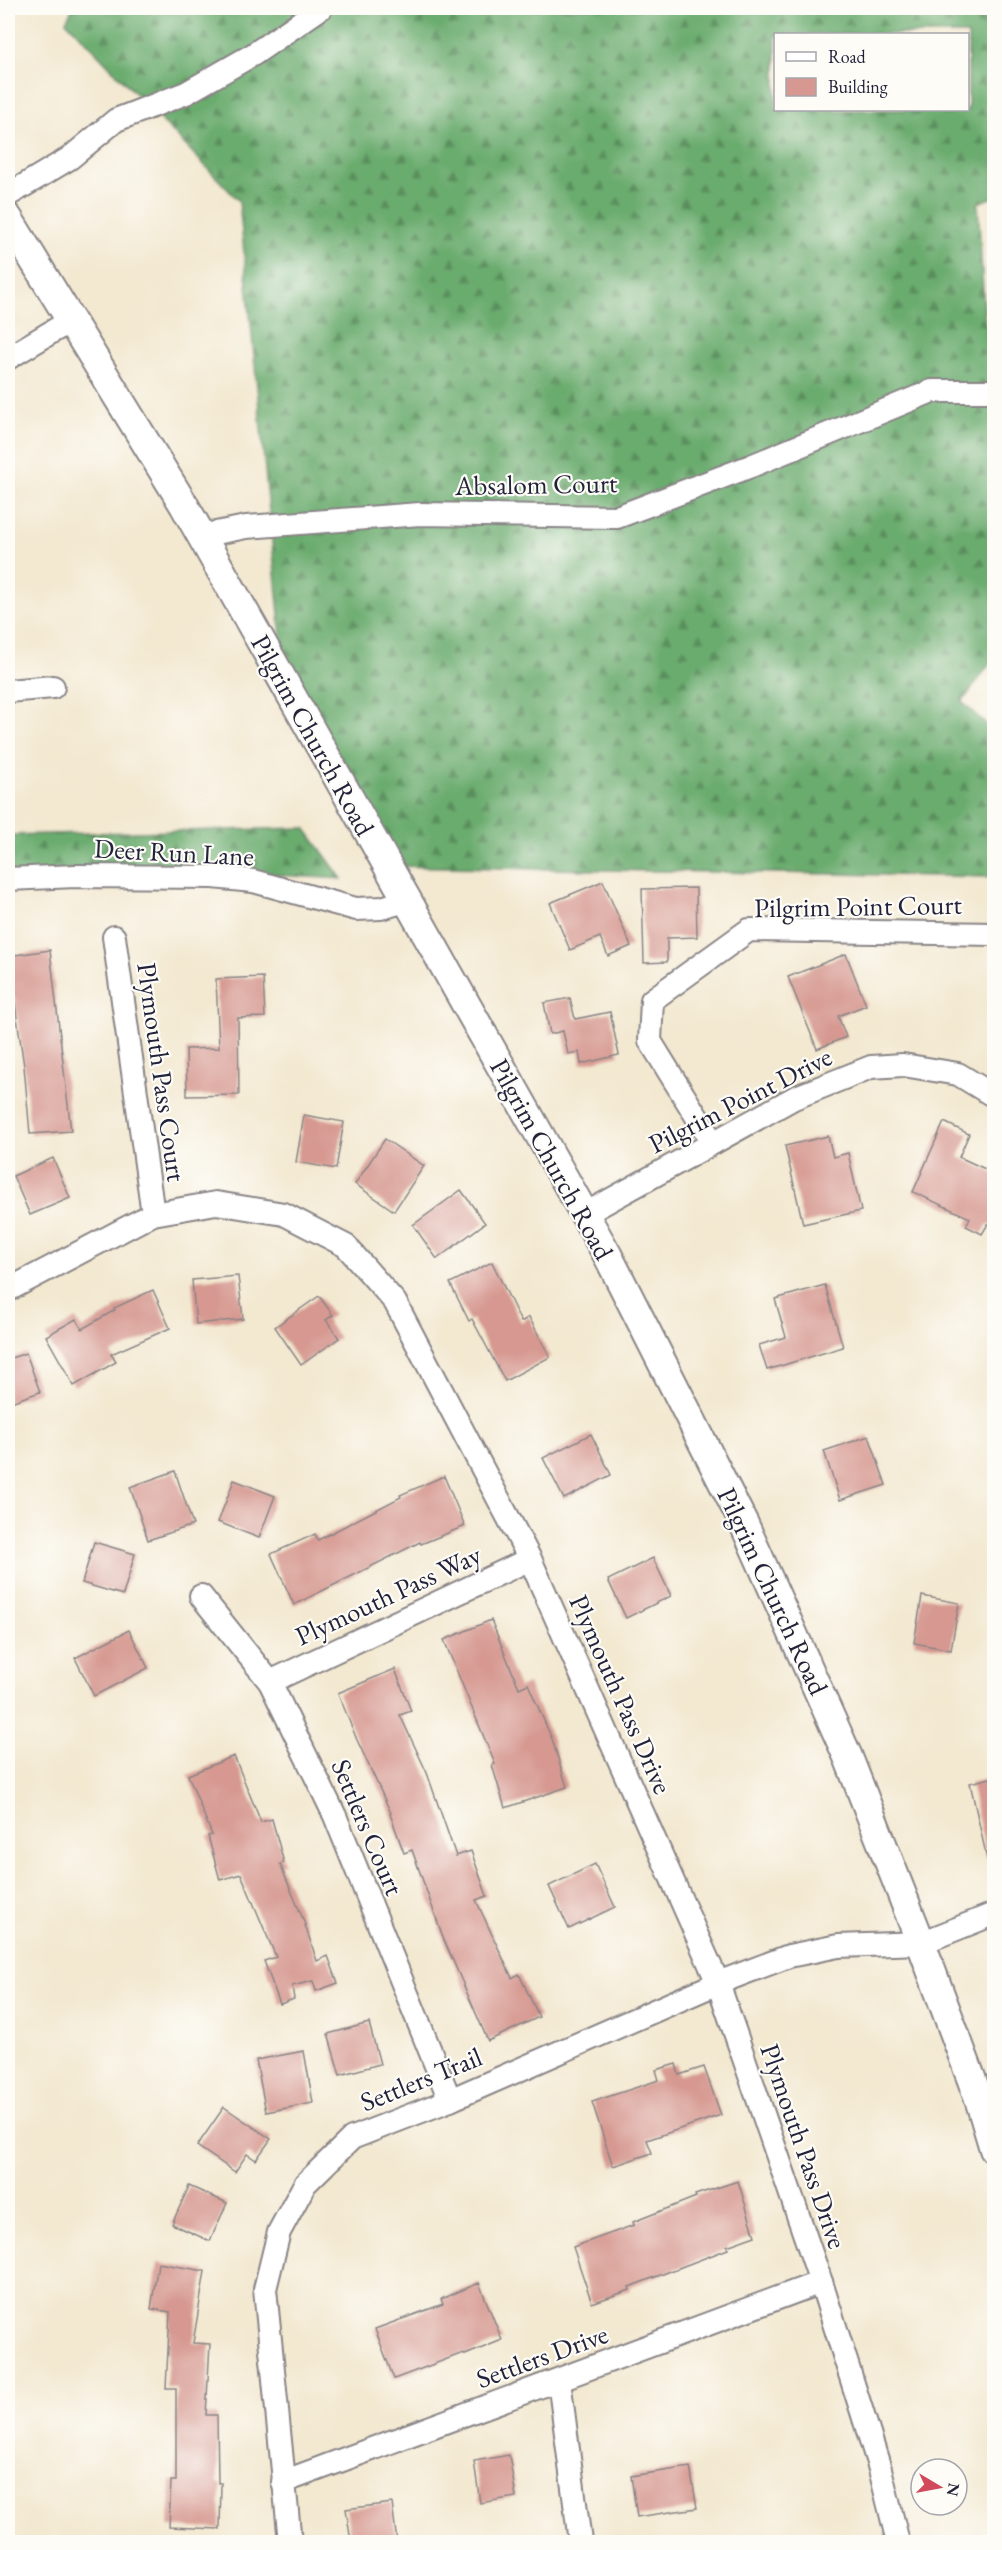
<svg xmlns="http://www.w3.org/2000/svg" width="1002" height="2550" font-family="'EB Garamond',serif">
	<defs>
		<pattern id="forest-firs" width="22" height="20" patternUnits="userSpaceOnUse" patternTransform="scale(1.5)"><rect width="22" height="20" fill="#6bac6e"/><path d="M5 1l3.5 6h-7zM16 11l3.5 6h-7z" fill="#588c5c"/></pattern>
	</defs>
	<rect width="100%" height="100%" fill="#fdfcf7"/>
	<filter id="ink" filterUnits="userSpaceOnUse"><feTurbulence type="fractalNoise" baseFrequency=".0167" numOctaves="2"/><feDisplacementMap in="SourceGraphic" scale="12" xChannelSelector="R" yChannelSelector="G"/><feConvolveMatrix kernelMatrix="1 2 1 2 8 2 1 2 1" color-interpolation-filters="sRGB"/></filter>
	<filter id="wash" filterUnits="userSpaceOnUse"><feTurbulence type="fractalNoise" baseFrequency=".008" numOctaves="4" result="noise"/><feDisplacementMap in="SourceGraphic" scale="24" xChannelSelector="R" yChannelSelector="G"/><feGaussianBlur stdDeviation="1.35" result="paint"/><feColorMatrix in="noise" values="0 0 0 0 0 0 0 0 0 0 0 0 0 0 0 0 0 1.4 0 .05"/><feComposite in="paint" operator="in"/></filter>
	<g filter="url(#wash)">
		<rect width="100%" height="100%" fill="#f3e8d0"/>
		<g fill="url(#forest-firs)" stroke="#466754" stroke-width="1.5" fill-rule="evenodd">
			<path d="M73,8H994V197L978,203L985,326L994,327V658L962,702L994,732V877L387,866L286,687L239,201L66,21ZM776,34H968V110H776Z"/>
			<path d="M305,828L342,879L120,866L8,874V835Z"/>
		</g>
		<g id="blocks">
			<g fill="#d69890">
				<path d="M603,881L631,946L608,956L600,937L570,950L550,903Z"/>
				<path d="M696,888L697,937L667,938V962L644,963L642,889Z"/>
				<path d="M50,950L71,1131L30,1134L24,1066L14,997L11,998L8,956Z"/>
				<path d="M846,954L866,1005L838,1016L846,1037L817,1049L788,977Z"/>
				<path d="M263,977L265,1017L238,1018L239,1095L187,1096L186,1049L219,1048L216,979Z"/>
				<path d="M570,998L575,1019L610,1012L619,1055L581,1064L579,1052L568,1054L563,1031L550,1034L544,1003Z"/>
				<path d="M304,1115L344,1122L336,1169L296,1162Z"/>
				<path d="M944,1122L969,1134L959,1157L994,1173V1227L988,1224L982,1234L966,1226L970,1218L913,1192Z"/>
				<path d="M828,1136L833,1157L848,1153L861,1211L803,1224L785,1146Z"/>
				<path d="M385,1139L424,1166L394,1211L355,1184Z"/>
				<path d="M53,1158L70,1198L30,1215L13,1176Z"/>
				<path d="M461,1190L485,1223L437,1259L413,1225Z"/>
				<path d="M492,1262L521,1322L529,1317L550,1357L505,1381L472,1319L469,1321L450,1283Z"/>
				<path d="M238,1276L243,1319L196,1324L192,1280Z"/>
				<path d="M825,1285L843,1347L767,1370L759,1345L786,1337L775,1299Z"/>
				<path d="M153,1290L170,1328L111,1354L116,1362L74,1386L46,1336L76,1319L82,1329L115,1310L114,1308Z"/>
				<path d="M319,1296L333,1315L326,1320L339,1338L301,1365L275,1327Z"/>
				<path d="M26,1353L40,1392L8,1403V1359Z"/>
				<path d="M591,1434L611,1475L564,1499L543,1458Z"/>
				<path d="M869,1436L886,1485L840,1500L824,1451Z"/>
				<path d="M175,1471L193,1525L148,1540L130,1487Z"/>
				<path d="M444,1476L465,1526L421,1544L420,1542L294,1605L271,1554L315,1534L318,1540L401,1497L400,1495Z"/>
				<path d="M234,1480L275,1496L259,1538L218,1522Z"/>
				<path d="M94,1542L135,1554L123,1595L82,1583Z"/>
				<path d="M653,1558L671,1596L626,1618L608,1580Z"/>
				<path d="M922,1596L959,1603L951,1650L914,1643Z"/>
				<path d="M491,1620L519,1688L528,1684L552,1739L567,1787L505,1808L492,1765L495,1764L444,1640Z"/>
				<path d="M129,1630L148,1668L94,1696L75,1658Z"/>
				<path d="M395,1669L411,1711L400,1715L427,1773L456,1856L471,1851L487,1896L476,1900L512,1978L519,1974L539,2017L488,2041L444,1940L412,1850L404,1853L390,1814L391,1813L357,1740L338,1693Z"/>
				<path d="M234,1756L261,1822L272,1819L284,1863L280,1864L303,1919L317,1961L328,1956L338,1983L316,1991L313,1981L292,1986L294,1999L280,2004L264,1961L276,1957L241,1874L220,1880L208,1836L212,1835L188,1775Z"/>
				<path d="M994,1777V1858L987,1859L970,1783Z"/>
				<path d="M595,1864L615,1907L569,1929L549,1886Z"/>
				<path d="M369,2023L380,2064L340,2075L328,2034Z"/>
				<path d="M304,2051L313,2103L266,2112L256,2060Z"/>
				<path d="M676,2064L679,2075L704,2067L721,2115L647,2140L652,2153L613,2166L592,2102L659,2080L656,2070Z"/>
				<path d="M224,2107L271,2139L256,2160L247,2154L235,2172L197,2146Z"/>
				<path d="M738,2181L755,2236L727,2246L728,2249L629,2287L630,2290L592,2303L573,2247L634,2225L633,2222L696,2197L695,2195Z"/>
				<path d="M189,2186L227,2203L210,2241L172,2224Z"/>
				<path d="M158,2263L205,2271L193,2343L210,2344L206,2415H217L218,2483H221L220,2529L169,2527L171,2481H176V2388H166L170,2312L151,2309Z"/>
				<path d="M479,2283L502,2340L465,2355L463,2353L394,2379L375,2329L443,2304L441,2299Z"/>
				<path d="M509,2455L516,2497L480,2503L474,2461Z"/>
				<path d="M690,2467L697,2508L637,2517L631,2476Z"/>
				<path d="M392,2503L397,2542H351L346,2509Z"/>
			</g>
		</g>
	</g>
	<g filter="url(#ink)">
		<use href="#blocks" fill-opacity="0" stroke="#8a8586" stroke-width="1.5"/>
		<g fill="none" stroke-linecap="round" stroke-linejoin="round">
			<defs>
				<g id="minor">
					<path d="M8,195L70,158L116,120L186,93L254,54L321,8"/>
					<path d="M8,358L70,321"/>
					<path d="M201,536L246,527L420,514L617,517L751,466L932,391H994"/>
					<path d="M8,691L53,687"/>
					<path d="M8,879L76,876L213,877L253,881L356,909L381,908L406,901"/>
					<path d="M114,937L153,1214"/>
					<path d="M713,1143L650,1041L652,1000L749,930L994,934"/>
					<path d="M585,1214L794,1098L871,1067L903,1065L958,1074L994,1096"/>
					<path d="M8,1290L153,1214L216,1203L284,1214L346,1246L395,1302L530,1559L718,1983L821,2282L880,2469L898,2542"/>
					<path d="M201,1596L270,1682L335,1816L450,2100"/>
					<path d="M270,1682L530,1559"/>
					<path d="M559,2380L580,2542"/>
					<path d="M283,2482L821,2282"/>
					<path d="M290,2542L265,2289L279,2232L305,2184L352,2138L450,2100L718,1983L789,1956L838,1946L921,1943L994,1914"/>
				</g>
				<path id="tertiary" d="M8,218L184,505L608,1256L744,1524L848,1757L921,1943L980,2102L994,2149"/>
			</defs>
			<use href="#minor" stroke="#8a8586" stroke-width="26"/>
			<use href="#tertiary" stroke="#8a8586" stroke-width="32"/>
			<use href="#minor" stroke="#fff" stroke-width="22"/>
			<use href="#tertiary" stroke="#fff" stroke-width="28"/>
		</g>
	</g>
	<g text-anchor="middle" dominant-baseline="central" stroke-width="4.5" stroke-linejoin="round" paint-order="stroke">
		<g font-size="27" fill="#22223b" stroke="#fdfcf7">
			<text transform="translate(536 484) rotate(-1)">Absalom Court</text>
			<text transform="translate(313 735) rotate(61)">Pilgrim Church Road</text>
			<text transform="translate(174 852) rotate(3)">Deer Run Lane</text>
			<text transform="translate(858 906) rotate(-1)">Pilgrim Point Court</text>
			<text transform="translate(162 1072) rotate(82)">Plymouth Pass Court</text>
			<text transform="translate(740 1100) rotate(-27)">Pilgrim Point Drive</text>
			<text transform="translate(552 1159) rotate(61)">Pilgrim Church Road</text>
			<text transform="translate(773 1591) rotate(65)">Pilgrim Church Road</text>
			<text transform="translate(388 1595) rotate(-25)">Plymouth Pass Way</text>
			<text transform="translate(621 1694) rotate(66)">Plymouth Pass Drive</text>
			<text transform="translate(368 1827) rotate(67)">Settlers Court</text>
			<text transform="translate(421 2079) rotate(-22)">Settlers Trail</text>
			<text transform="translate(804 2146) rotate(71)">Plymouth Pass Drive</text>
			<text transform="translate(542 2356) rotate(-20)">Settlers Drive</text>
		</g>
	</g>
	<rect width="1002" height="2550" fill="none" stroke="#fdfcf7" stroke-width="30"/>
	<rect x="774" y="33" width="195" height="78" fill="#fdfcf7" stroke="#a5a5ac" stroke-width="1.5"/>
	<rect x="786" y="52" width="30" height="9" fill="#ffffff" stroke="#a5a5ac" stroke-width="1.5"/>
	<text x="828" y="63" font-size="18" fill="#22223b">Road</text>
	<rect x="786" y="78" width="30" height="18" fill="#d69890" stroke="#a5a5ac" stroke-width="1.5"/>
	<text x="828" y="93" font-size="18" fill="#22223b">Building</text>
	<g transform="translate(939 2487) rotate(100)"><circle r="28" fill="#fdfcf7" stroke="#a5a5ac" stroke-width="1.5"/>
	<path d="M0-4.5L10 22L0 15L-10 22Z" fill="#d1495b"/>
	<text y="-9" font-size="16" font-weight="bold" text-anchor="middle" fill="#22223b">N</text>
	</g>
</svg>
